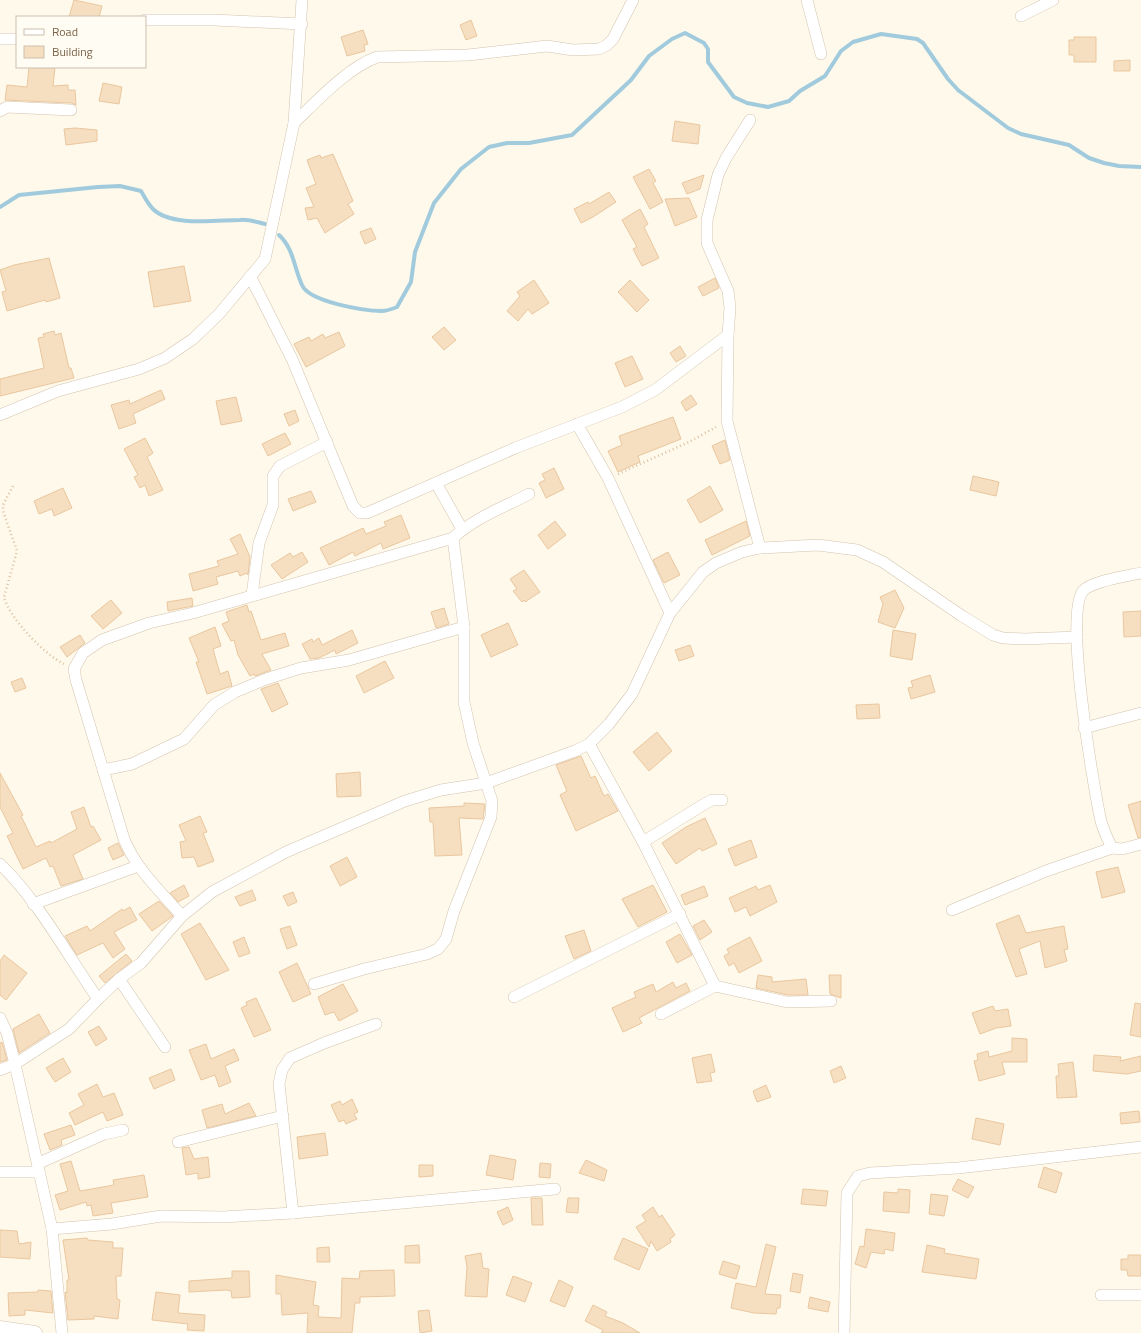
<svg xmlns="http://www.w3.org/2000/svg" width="1141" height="1333" font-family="'Titillium Web',sans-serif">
	<rect width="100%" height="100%" fill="#fef9eb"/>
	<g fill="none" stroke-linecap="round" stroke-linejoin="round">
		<g stroke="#a1cbdd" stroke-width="4">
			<path d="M0,207L19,195L98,187L120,186L141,191C144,196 148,204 153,209C171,227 217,220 240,220C249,219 257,222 265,224"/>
			<path d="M279,235C294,249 294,268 302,285C309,302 365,311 382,311C387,311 392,309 397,307L411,282L415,252L434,203L461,169L489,147L507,143H529L572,135L631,80L649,56L672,39L685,33L704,43L708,49V62L734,97L747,103L768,107L789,101L800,91L825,76L841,51L853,42L881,34L917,39L923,43L948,79L958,90L1008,128L1021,134L1069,145L1089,158L1104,163L1119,166L1141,167"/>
		</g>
	</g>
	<g fill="#f6dec0" stroke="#eac79e">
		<path d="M74,0L102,6L99,17H69Z"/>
		<path d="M471,20L477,36L466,40L460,25Z"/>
		<path d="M363,30L368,44L364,45L365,51L347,56L341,37Z"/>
		<path d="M1074,37H1096V62H1074V55H1069V40H1074Z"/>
		<path d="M1130,60V71H1114V61Z"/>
		<path d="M29,67H55L53,86L68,85V90H75L76,105L71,103L5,100L7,85L27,87Z"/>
		<path d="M103,83L122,87L119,104L99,101Z"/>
		<path d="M675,121L700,125L698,144L672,141Z"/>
		<path d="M75,128L97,130V141L66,145L64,129Z"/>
		<path d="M333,154L353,201L348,204L354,214L325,233L317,218L308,220L305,208L314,207L306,188L316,184L307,160L320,155L321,158Z"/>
		<path d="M649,169L656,181L653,183L663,202L650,209L633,177Z"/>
		<path d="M704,175L700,189L687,194L682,183Z"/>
		<path d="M609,192L616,202L593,217L581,223L574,209L588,202L589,204Z"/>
		<path d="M689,198L697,217L675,226L665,199Z"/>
		<path d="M640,209L648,224L644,227L659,258L642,266L633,249L637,247L622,220Z"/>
		<path d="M371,228L376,239L365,244L360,232Z"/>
		<path d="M49,258L60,298L46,302L45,300L7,311L2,292L6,291L0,270L14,265Z"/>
		<path d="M184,266L191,301L154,307L148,272Z"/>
		<path d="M715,278L719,288L703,296L698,287Z"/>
		<path d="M534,280L549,303L532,314L528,309L518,321L507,311L520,296L517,292Z"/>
		<path d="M630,280L649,300L637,312L618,292Z"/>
		<path d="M444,327L456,340L444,350L432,337Z"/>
		<path d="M54,331L55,335L61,333L69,368H71L74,378L0,396V379L44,368L38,338L44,337L43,334Z"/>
		<path d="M339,332L345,346L306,367L294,344L309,337L311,341L323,334L325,338Z"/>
		<path d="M680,346L686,356L676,362L670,353Z"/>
		<path d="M632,356L643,379L625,387L615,363Z"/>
		<path d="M161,390L165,399L133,414L136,423L119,429L111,405L129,400L130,404Z"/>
		<path d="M691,395L697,404L686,411L681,402Z"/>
		<path d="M236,397L242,421L221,425L216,401Z"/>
		<path d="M295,410L299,421L289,426L284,414Z"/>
		<path d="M673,417L681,439L638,456L640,462L618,472L608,451L622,445L619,436Z"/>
		<path d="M285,433L291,444L268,456L262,444Z"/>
		<path d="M145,438L153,453L147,457L163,490L149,496L145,485L140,488L134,477L138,475L124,449Z"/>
		<path d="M725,440L730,460L720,464L712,446Z"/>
		<path d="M554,468L564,489L546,498L539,483L545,480L542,474Z"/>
		<path d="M973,476L999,482L996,496L970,490Z"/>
		<path d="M710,486L723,510L700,523L687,500Z"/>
		<path d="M63,488L72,508L54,516L52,509L39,514L34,501Z"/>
		<path d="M311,491L316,502L293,511L288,499Z"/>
		<path d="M401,515L410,538L383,549L381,543L355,556L353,552L329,565L320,548L363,528L366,534L386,526L384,522Z"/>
		<path d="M555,521L566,535L548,549L538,535Z"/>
		<path d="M746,521L750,536L712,555L705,540Z"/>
		<path d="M240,534L250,557L248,575L247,573L240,576L238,571L216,577L218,584L193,591L189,574L219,566L217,561L238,554L230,539Z"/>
		<path d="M302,552L308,562L282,579L271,565L290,553L293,557Z"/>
		<path d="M668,552L680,575L664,583L653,560Z"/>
		<path d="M524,570L540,592L525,602L524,600L522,602L513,591L517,589L510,579Z"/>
		<path d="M895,590L904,608L895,628L878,622L883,604L880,597Z"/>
		<path d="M192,598L193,606L168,611L167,602Z"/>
		<path d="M111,600L122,613L103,629L91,616Z"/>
		<path d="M247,605L249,612L251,611L261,640L285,633L289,646L262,654L271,670L255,676L254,674L250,676L238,655L234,640L231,641L222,624L229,621L226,612Z"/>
		<path d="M444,608L449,624L436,628L431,612Z"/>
		<path d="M1141,611V636L1124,637L1123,612Z"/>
		<path d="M508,623L518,645L491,657L481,635Z"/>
		<path d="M215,627L221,646L213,649L220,674L228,671L232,686L207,694L196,662H199L189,638Z"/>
		<path d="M352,630L358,643L336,654L335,650L319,658L310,659L302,644L312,639L313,642L319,638L322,645Z"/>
		<path d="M893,630L916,634L912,660L890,656Z"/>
		<path d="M80,635L85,643L67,657L60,647Z"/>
		<path d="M690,645L694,656L679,661L675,650Z"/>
		<path d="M385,661L394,678L364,693L356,676Z"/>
		<path d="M930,675L935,692L911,699L908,688L913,687L911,681Z"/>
		<path d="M22,678L26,688L15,692L11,682Z"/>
		<path d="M278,683L288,704L272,712L261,689Z"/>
		<path d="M879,704L880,718L857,719L856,705Z"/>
		<path d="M657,732L672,751L649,771L633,752Z"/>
		<path d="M581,756L591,778L595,776L604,796L608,794L618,811L576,831L560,795L567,791L556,765Z"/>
		<path d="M360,772L361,796L337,797L336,774Z"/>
		<path d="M0,773L23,815L21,816L36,847L50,841L51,843L77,829L71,812L84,807L91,827L93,826L101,840L73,855L83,879L61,886L53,866L50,867L46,858L23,869L7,836L13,833L0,807Z"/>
		<path d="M1141,801V837L1138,838L1128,805Z"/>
		<path d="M464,803L485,804L483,819L459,818L462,855L435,856L433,822H430L429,808L464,806Z"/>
		<path d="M200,816L207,832L203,833L214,861L198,867L194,857L182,858L180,842L186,841L179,825Z"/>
		<path d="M705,818L717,844L702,851L700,848L676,864L662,843L686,827Z"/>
		<path d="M751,840L757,857L735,866L728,849Z"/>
		<path d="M118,843L124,855L113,860L108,848Z"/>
		<path d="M347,857L357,877L340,886L330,866Z"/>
		<path d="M1118,867L1125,892L1102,898L1096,872Z"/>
		<path d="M184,885L189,896L178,902L170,893Z"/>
		<path d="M653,885L667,912L638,927L622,899Z"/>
		<path d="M770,885L777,902L750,916L746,907L735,912L729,898L756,886L758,890Z"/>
		<path d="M704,886L708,896L685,905L681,895Z"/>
		<path d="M252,890L256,900L240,906L235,897Z"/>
		<path d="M293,892L297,902L288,906L283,896Z"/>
		<path d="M159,901L173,916L152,931L139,914Z"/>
		<path d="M130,907L137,920L114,932L125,949L113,958L103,943L77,955L65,936L87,926L90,931L122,909L123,911Z"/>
		<path d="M1019,915L1026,933L1064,926L1068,949L1064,950L1067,961L1045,968L1040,941L1019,949L1027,974L1016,977L996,924Z"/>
		<path d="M704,920L712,932L700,940L693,926Z"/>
		<path d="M200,923L229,970L206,980L181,934Z"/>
		<path d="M290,926L297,945L287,949L280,929Z"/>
		<path d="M584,930L591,951L574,959L565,936Z"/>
		<path d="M680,934L692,955L677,963L666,942Z"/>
		<path d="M244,937L250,953L239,957L233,942Z"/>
		<path d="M750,937L762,961L739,973L734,963L729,966L724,956L729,953L727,949Z"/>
		<path d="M126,954L132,961L105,983L99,976Z"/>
		<path d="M4,955L27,973L6,1000L0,995V961Z"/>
		<path d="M297,963L311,994L293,1002L279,972Z"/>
		<path d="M758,975L772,977V982L806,979L808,995H788L756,988Z"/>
		<path d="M829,975H841V998L830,994Z"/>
		<path d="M673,982L676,988L686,983L690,991L639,1018L642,1023L623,1032L612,1008L636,997L634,992L653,984L656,992Z"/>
		<path d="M343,984L358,1011L339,1021L334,1012L325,1015L318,997Z"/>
		<path d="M256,998L271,1030L254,1037L241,1008L247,1005L246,1002Z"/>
		<path d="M1135,1003L1141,1004V1037L1130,1035Z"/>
		<path d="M993,1006L995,1011L1008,1009L1011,1026L996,1028L980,1034L972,1013Z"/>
		<path d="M39,1014L50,1033L19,1053L13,1029Z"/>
		<path d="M99,1026L107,1039L96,1046L88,1032Z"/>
		<path d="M1012,1038L1027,1039V1062H1002L1005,1074L979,1081L974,1061L978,1060L977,1054L988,1051L989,1057L1012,1051Z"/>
		<path d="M2,1042L7,1060L0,1062V1043Z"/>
		<path d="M206,1044L211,1059L234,1049L239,1060L225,1066L231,1082L219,1087L215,1075L201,1080L189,1050Z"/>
		<path d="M711,1054L715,1072L710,1073L712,1081L697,1083L692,1058Z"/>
		<path d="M1094,1055L1121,1057L1120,1061L1141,1056V1071L1127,1074L1093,1071Z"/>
		<path d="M63,1058L71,1072L55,1082L46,1068Z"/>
		<path d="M1073,1062L1077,1097L1057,1098L1056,1076H1059L1058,1064Z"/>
		<path d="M841,1066L846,1078L834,1083L830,1071Z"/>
		<path d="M171,1069L175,1080L154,1089L149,1078Z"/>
		<path d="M97,1084L103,1097L114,1093L123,1115L107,1121L103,1112L75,1125L69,1113L84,1105L78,1094Z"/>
		<path d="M766,1085L771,1097L757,1102L753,1091Z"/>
		<path d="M352,1099L358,1112L354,1114L357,1119L346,1124L344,1120L339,1122L331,1105L340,1101L342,1105Z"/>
		<path d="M249,1103L256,1116L207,1128L202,1110L222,1104L225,1114Z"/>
		<path d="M1139,1111L1140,1122L1121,1124L1120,1113Z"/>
		<path d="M976,1118L1004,1124L1000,1145L972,1139Z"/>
		<path d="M71,1125L75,1135L61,1140L62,1145L50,1150L44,1134Z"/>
		<path d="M325,1133L328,1155L299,1159L297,1137Z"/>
		<path d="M189,1147L194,1159L208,1157L210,1177L198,1179V1173L186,1175L182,1148Z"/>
		<path d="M490,1155L516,1160L513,1180L486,1175Z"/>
		<path d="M586,1160L607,1170L604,1181L579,1173Z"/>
		<path d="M71,1161L80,1191L114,1185L113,1180L144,1175L148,1197L111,1203L113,1213L93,1216L91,1205L87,1206L86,1202L60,1210L55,1195L68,1191L60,1164Z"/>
		<path d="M540,1163L551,1164L550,1178L539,1177Z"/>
		<path d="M419,1165H433V1176L419,1177Z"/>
		<path d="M1044,1167L1062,1173L1056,1193L1038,1187Z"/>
		<path d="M958,1179L974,1187L968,1198L952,1190Z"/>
		<path d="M803,1189L828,1191L826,1206L801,1204Z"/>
		<path d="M898,1189L910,1190L909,1213L883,1211L884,1192L898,1193Z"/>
		<path d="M931,1194L948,1196L944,1216L929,1214Z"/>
		<path d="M531,1198H542L543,1225H532Z"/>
		<path d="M568,1198H579L578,1213L566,1212Z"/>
		<path d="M508,1207L513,1220L503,1225L497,1212Z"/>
		<path d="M653,1207L659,1217L662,1215L675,1235L670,1239L671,1242L657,1251L651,1241L649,1247L636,1227L646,1221L642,1215Z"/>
		<path d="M866,1229L895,1233L893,1251L885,1249L884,1254L871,1252L866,1268L855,1264L860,1246L864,1247Z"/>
		<path d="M0,1230L17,1231L19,1244L31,1242L30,1259L0,1257Z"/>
		<path d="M87,1238L88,1240L113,1242V1248H123L121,1276H116L117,1299L120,1300L118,1319L94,1316V1319L68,1320L65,1292L67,1293V1280H69L63,1240Z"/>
		<path d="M623,1238L648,1249L639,1270L614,1259Z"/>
		<path d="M766,1244L776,1247L765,1294L781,1295L780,1308H777L776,1314L754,1313L731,1308L736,1283L756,1287Z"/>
		<path d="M419,1245L420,1263H405V1246Z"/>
		<path d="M927,1245L945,1249L944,1253L979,1259L976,1279L922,1272Z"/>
		<path d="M329,1247L330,1262H317V1248Z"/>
		<path d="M481,1253L483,1268L489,1269L487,1297L465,1296L467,1267L465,1256Z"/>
		<path d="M1128,1255H1141V1276H1128L1127,1270H1121V1259H1128Z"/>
		<path d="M723,1261L740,1266L736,1279L719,1274Z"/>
		<path d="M394,1270L395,1296L360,1297V1303H355L352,1333H307L308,1313L282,1315L281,1294H276V1275L316,1282L313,1305L319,1306L318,1317L341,1318L342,1278L359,1279L360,1271Z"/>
		<path d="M232,1271H249L250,1297L232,1298L231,1291L226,1290L189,1292V1281L232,1278Z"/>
		<path d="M793,1273L803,1275L800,1293L790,1291Z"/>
		<path d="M513,1276L532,1283L525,1302L506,1295Z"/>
		<path d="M559,1280L573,1287L565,1307L550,1301Z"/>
		<path d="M38,1290L51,1291L53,1313L25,1310V1315L9,1316L8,1293L38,1292Z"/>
		<path d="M156,1292L180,1295L178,1313L205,1315L204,1331L187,1330L188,1324L152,1320Z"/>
		<path d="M810,1297L830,1302L828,1312L808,1308Z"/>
		<path d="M593,1305L607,1312L605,1316L623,1323L640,1333H601L603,1330L585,1321Z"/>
		<path d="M429,1310L432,1331L420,1333L418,1311Z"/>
	</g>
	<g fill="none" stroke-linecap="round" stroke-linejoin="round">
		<defs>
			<g id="minor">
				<path d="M807,0L821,54"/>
				<path d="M1021,16L1053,0"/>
				<path d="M145,20H214L302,24"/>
				<path d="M0,39H17"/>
				<path d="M0,111L7,107L71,110"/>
				<path d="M750,120L726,158L718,175L707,220V243L728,291L730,308L728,335L727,421L760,548"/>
				<path d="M294,123C317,101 347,68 377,57L468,55L547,46L573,50L599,49L607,45L613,39L633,0"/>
				<path d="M250,276L292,359L353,506L360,513H367L515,448L622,407L655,390L728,335"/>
				<path d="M0,415L58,391L139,369L165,358L193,339L219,314L265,259L294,123L302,0"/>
				<path d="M577,424L608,478L670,613"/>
				<path d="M436,483L462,529"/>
				<path d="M1141,573C1127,576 1092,581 1083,591C1064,613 1093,783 1100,817C1102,827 1107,838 1112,848L1122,849L1141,844"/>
				<path d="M252,595L259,543L273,505V476L280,466L327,442"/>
				<path d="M1084,728L1141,713"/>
				<path d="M589,744L643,842L715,986L661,1014"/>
				<path d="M103,770L132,764L184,739L214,705L235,692L266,679L301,668L349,660L464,627"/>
				<path d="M643,842L706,803L712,800H722"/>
				<path d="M0,864C37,899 68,956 98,999"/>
				<path d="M33,904L138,866"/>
				<path d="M952,910L1046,871L1112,848"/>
				<path d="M182,916C161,892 136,869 124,839L76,680L74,669L83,653L102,640L149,623L193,613L453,538"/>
				<path d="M119,979L165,1047"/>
				<path d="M314,984L364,969L427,954L438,949L446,939L454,911L491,817L492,801L473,743L464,702V627L453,538C474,518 504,507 529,494"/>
				<path d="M715,986L787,1002L831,1001"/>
				<path d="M514,997L680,914"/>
				<path d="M0,1018L7,1033L15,1064L52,1229L62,1333"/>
				<path d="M0,1070L15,1064L69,1029L98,999L119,979L141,963L182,916L212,892L286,852L405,801L441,790L486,783L575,751L589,744L609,724L632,694L670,613L703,572L716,563L742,552L760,548L818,545L857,550L883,562L962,616L993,635L1003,638L1024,639L1077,637"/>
				<path d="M178,1142L283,1116"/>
				<path d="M39,1163L104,1134L123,1130"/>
				<path d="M0,1172H39"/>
				<path d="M293,1213L279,1084L282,1070L290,1058L324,1043L376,1024"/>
				<path d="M52,1229L112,1224L161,1216L223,1217L293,1213L555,1189"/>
				<path d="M1101,1295H1141"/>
				<path d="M844,1333L847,1193L858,1176L870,1173L958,1168L1141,1147"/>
			</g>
			<path id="tertiary" d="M0,1328L35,1333"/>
		</defs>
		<use href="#minor" stroke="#d3c3ae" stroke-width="12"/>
		<use href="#tertiary" stroke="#d3c3ae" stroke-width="15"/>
		<g stroke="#dcc1a1" stroke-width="2.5" stroke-dasharray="1 3" stroke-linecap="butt">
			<path d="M618,474L689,442L716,427"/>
			<path d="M13,486L3,505V511L17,551L4,597C9,618 45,655 64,664"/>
		</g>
		<use href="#minor" stroke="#fff" stroke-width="11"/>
		<use href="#tertiary" stroke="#fff" stroke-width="14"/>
	</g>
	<rect x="16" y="16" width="130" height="52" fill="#fffcf3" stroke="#cbbfaf"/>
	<rect x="24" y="29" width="20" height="6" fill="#ffffff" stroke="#cbbfaf"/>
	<text x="52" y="36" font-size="12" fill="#7d644a">Road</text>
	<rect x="24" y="46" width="20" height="12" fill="#f6dec0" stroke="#cbbfaf"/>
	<text x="52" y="56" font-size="12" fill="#7d644a">Building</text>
</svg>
